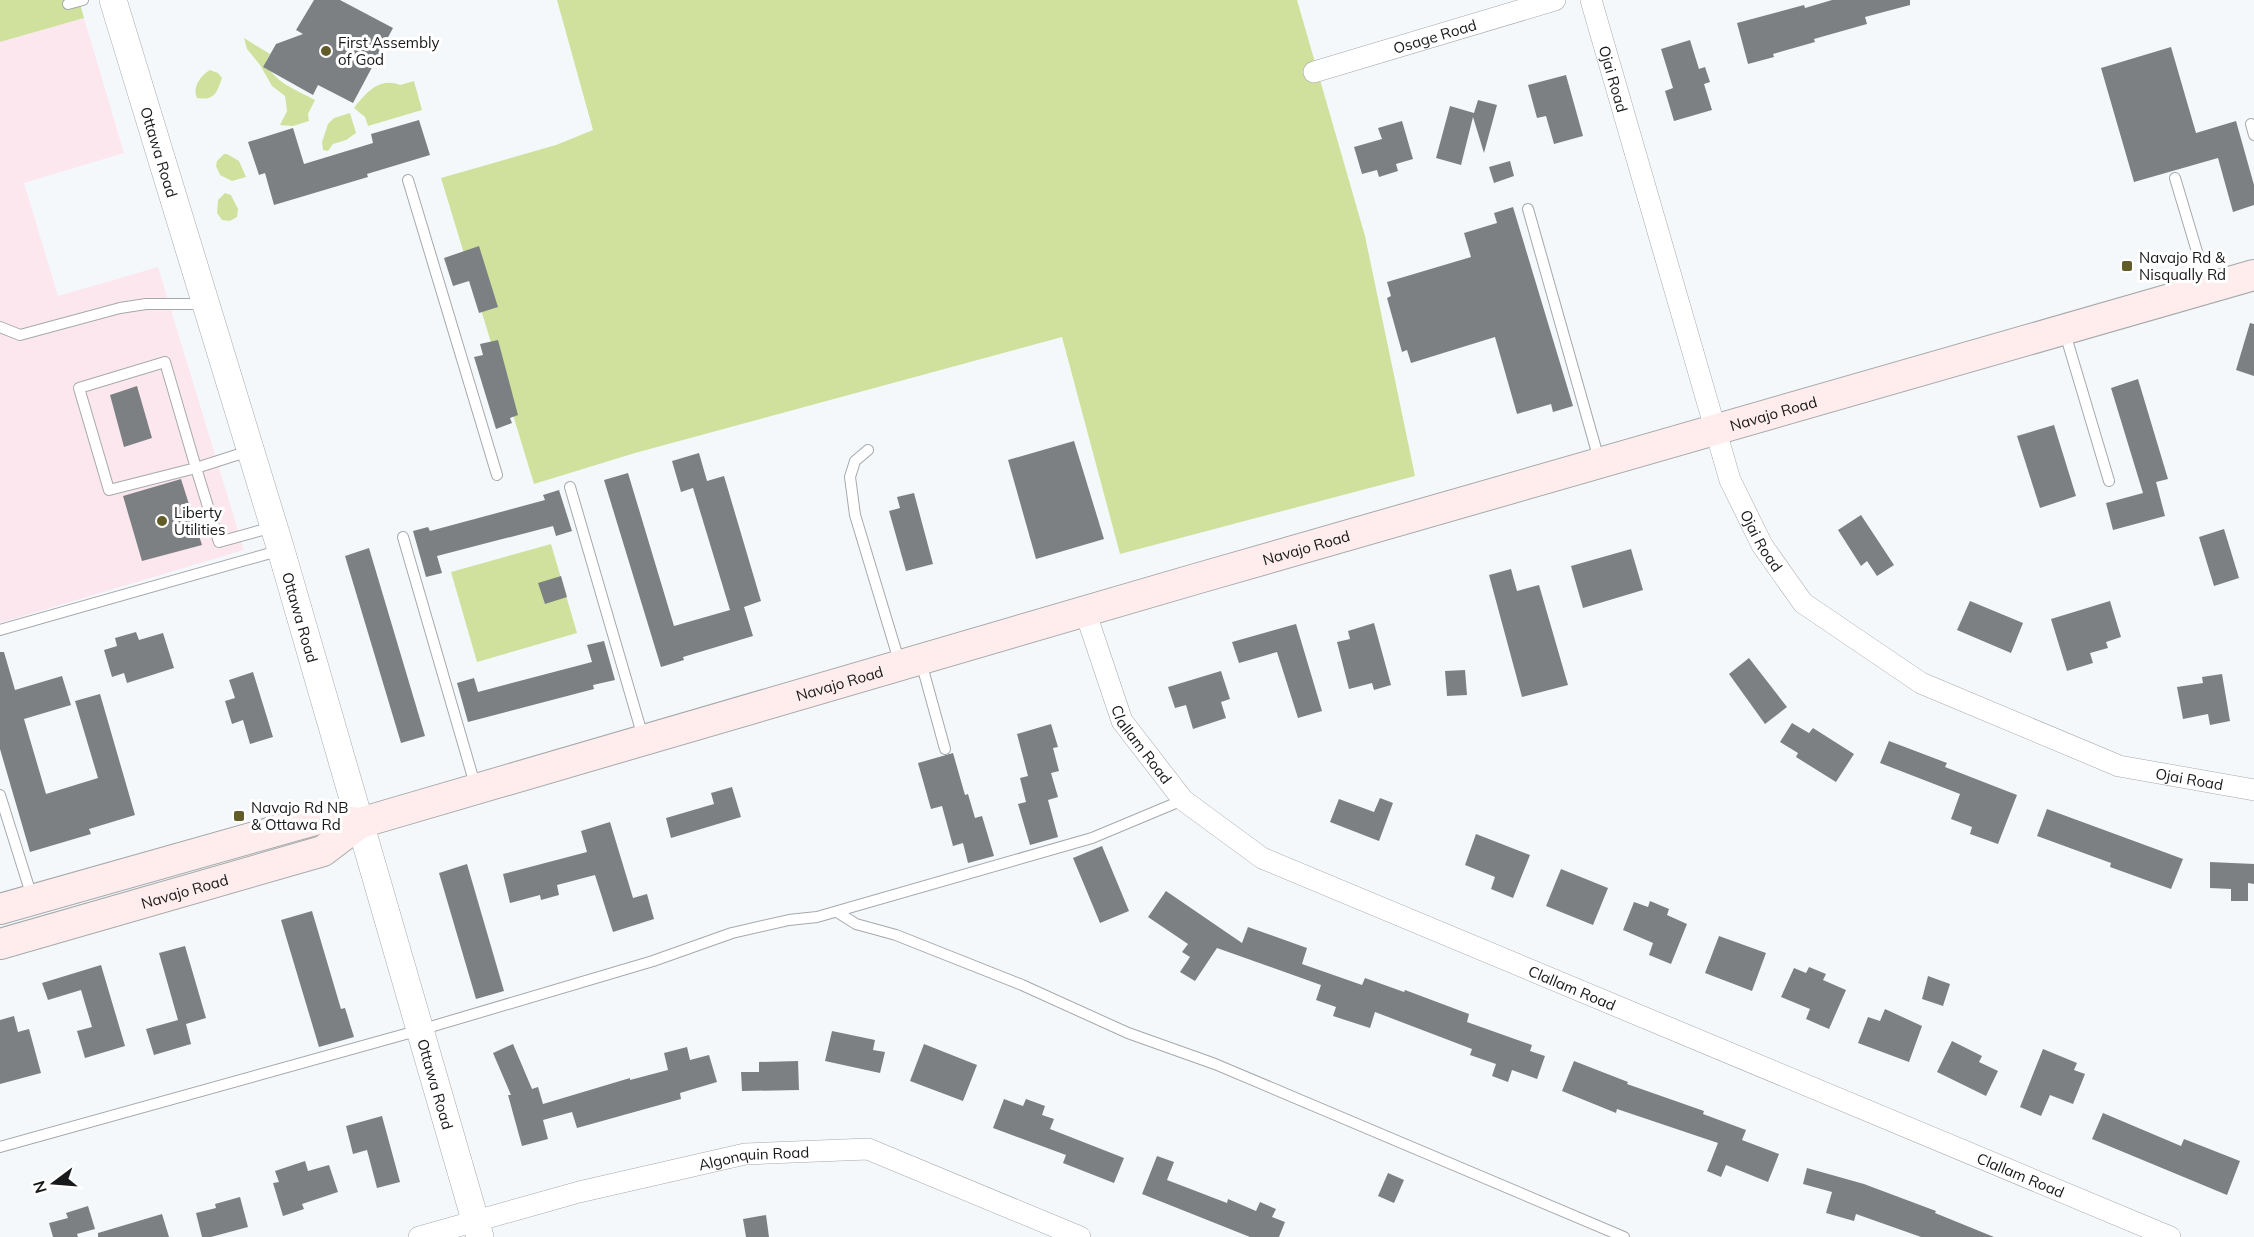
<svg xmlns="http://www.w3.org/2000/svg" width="2254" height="1237" font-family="Mulish,sans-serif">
	<rect width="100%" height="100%" fill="#f5f8fb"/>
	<path fill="#fce7ef" d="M84,18L124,153L24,183L58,296L158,267L244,550L0,623V42Z"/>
	<g fill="#d0e19e">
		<path d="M0,0H79L84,18L0,42Z"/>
		<path d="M557,0H1297L1365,236L1415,476L1120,554L1062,337L635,453L534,484L441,178L556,145L593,130Z"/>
		<path d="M244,38L270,54L266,61C272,82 297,90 315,100L308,114L309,121L293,126L280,125L287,111L285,96L272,86L260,65L247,49Z"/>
		<path d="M210,70L218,73L222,78C217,92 215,101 197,98C192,87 201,75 210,70Z"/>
		<path d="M414,81L422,110L368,126L365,117L354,108C366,93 379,77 400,85Z"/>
		<path d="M350,113L356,133L346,140L333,144L328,151L323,150L322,142L328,124L334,118Z"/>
		<path d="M224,154H227L239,161L246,177L232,181L220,175L216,166L217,161Z"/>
		<path d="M225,193L231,195L238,209L237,217L230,221L222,220L217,213L218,200Z"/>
		<path d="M551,544L577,633L477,662L451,572Z"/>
	</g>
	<g fill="#7d8082">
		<path d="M314,0H340L393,28L353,103L318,85L313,95L263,67L276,44L303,34L296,30Z"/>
		<path d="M1832,0H1910V5L1865,17L1867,24L1814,39L1815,42L1773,54L1774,57L1748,64L1737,23L1804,5L1805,8Z"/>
		<path d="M1690,40L1699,69L1705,67L1710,82L1704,84L1712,110L1674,121L1665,91L1673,88L1661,49Z"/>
		<path d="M2171,47L2196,133L2236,121L2254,185V205L2233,212L2218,158L2134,182L2101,68Z"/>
		<path d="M1566,75L1583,136L1554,144L1546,116L1537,118L1528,85Z"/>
		<path d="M1478,100L1497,105L1484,153L1473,117L1461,165L1436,158L1450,106L1474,113Z"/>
		<path d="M419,120L430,155L367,174L368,177L274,205L265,173L259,175L248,142L293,128L304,164L373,143L371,134Z"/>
		<path d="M1402,121L1413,159L1396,164L1398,171L1379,177L1377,170L1362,174L1354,147L1382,139L1378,128Z"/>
		<path d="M1510,161L1514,176L1494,183L1489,167Z"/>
		<path d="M1513,207L1573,406L1553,412L1551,404L1517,414L1495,337L1411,363L1407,350L1402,352L1387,298L1391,296L1387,282L1471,257L1464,233L1497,223L1494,213Z"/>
		<path d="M479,246L498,307L479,313L469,281L453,286L444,258Z"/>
		<path d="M2250,323L2254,324V376L2236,370Z"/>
		<path d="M498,340L518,415L510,418L512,423L496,429L474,357L483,355L480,344Z"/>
		<path d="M2138,379L2168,479L2156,482L2165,516L2113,530L2106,503L2143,493L2111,388Z"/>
		<path d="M137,386L152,438L124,447L110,395Z"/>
		<path d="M2054,425L2076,496L2040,508L2017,436Z"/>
		<path d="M1074,441L1104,539L1036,559L1008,460Z"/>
		<path d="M699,453L707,481L724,476L761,601L744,607L753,636L683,657L684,660L661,667L604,480L628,473L674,626L730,610L693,488L681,492L672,461Z"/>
		<path d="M181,479L202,545L142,561L123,496Z"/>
		<path d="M559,490L572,531L556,536L553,526L437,556L442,573L426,577L413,531L428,527L430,531L545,500L543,495Z"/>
		<path d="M914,493L933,564L906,571L889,511L900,508L897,497Z"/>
		<path d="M1861,515L1894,565L1877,576L1867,561L1861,566L1838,530Z"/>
		<path d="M2224,529L2239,578L2214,586L2199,537Z"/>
		<path d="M369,548L425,736L401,743L345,556Z"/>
		<path d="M1631,549L1643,590L1583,608L1571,566Z"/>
		<path d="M1511,569L1517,591L1539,585L1568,685L1522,697L1489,575Z"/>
		<path d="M561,576L567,597L545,604L538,583Z"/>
		<path d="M1970,601L2023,623L2011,653L1957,630Z"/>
		<path d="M2110,601L2121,637L2106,642L2108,648L2090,653L2093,663L2067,671L2051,619Z"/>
		<path d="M1374,623L1391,685L1374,690L1372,683L1349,689L1337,642L1350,639L1348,631Z"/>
		<path d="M1296,624L1322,711L1298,718L1277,652L1239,663L1232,642Z"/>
		<path d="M136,632L139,640L163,633L174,668L127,683L124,673L112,677L104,650L117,646L115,638Z"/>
		<path d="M604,641L615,680L593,685L594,689L468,722L457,683L474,678L478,692L592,662L587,645Z"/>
		<path d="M0,652H4L15,690L62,676L71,705L24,719L46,794L98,778L75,701L100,694L135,815L89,829L91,834L30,852L0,749Z"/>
		<path d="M1749,658L1787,707L1765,724L1729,674Z"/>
		<path d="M1465,670L1467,695L1447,696L1445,671Z"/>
		<path d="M1221,671L1230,699L1221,702L1226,718L1193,729L1186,705L1175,708L1168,687Z"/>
		<path d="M253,672L273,737L250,744L243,720L232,724L225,701L235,698L229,680Z"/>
		<path d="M2222,674L2230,721L2210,725L2208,714L2183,719L2177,687L2203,683L2202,677Z"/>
		<path d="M1792,723L1809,733L1813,728L1854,754L1836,782L1796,757L1798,753L1780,742Z"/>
		<path d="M1051,724L1058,747L1053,748L1059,771L1051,773L1058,797L1048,800L1058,837L1030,845L1018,804L1026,802L1020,778L1028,776L1017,734Z"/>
		<path d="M1889,741L1947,763L1945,767L2017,795L1998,844L1970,834L1972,827L1951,819L1960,794L1880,763Z"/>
		<path d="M953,753L965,795L968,794L975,818L982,816L994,856L968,863L963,843L953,846L942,806L931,809L918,763Z"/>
		<path d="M732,787L741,817L671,838L666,818L714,804L711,793Z"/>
		<path d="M1380,798L1393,803L1379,841L1330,822L1339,799L1374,812Z"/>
		<path d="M2047,809L2183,859L2171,889L2110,867L2111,863L2037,836Z"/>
		<path d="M610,822L633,898L647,894L654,919L613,932L595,875L557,885L559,895L541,900L540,895L510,903L503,874L587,852L581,831Z"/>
		<path d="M1476,834L1530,855L1513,898L1491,889L1495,877L1465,865Z"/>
		<path d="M1102,846L1129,911L1100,923L1073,858Z"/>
		<path d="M2210,862L2254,864V884L2248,883V901H2231V889L2210,888Z"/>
		<path d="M467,864L504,991L476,999L439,873Z"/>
		<path d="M1561,869L1608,888L1593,925L1546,906Z"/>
		<path d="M1166,891L1242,943L1248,927L1307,948L1302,964L1362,985L1365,978L1404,992L1405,990L1469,1014L1467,1022L1532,1045L1530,1051L1545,1056L1537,1079L1512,1070L1508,1082L1492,1076L1496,1064L1470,1055L1472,1049L1375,1012L1370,1028L1333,1016L1336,1007L1316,1000L1321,985L1217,948L1195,981L1180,972L1190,957L1182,952L1188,944L1148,917Z"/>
		<path d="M1650,901L1669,909L1667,915L1687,924L1671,964L1649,955L1653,943L1623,930L1634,902L1648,907Z"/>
		<path d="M312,911L341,1009L345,1008L354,1037L319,1047L281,920Z"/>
		<path d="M1719,936L1766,953L1752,991L1705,973Z"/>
		<path d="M185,946L206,1018L186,1024L191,1044L154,1055L146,1029L178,1020L159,953Z"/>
		<path d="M101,965L125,1046L85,1058L77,1031L92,1027L81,990L48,1000L42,983Z"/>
		<path d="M1809,967L1826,974L1823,980L1846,990L1829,1029L1806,1019L1810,1009L1781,997L1794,968L1806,973Z"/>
		<path d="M1928,976L1950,984L1943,1006L1922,999Z"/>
		<path d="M1885,1009L1922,1026L1909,1062L1858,1043L1868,1017L1880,1021Z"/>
		<path d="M14,1016L18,1032L29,1029L41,1073L0,1084V1020Z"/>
		<path d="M832,1031L875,1040L873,1050L885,1052L880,1073L825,1061Z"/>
		<path d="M1952,1041L1982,1056L1979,1062L1998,1071L1986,1096L1937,1072Z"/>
		<path d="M513,1044L532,1089L538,1087L543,1104L630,1078V1080L668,1070L664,1053L687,1047L690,1060L709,1055L717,1082L680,1093L681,1099L577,1128L572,1112L543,1120L548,1139L522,1146L508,1095H511L493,1053Z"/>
		<path d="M924,1044L977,1065L963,1101L910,1081Z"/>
		<path d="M2043,1049L2077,1063L2074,1070L2085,1074L2073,1104L2050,1095L2041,1116L2020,1107Z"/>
		<path d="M798,1061L799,1090L742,1091L741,1072H759V1062Z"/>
		<path d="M1574,1061L1628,1082L1627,1084L1704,1111L1703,1114L1746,1130L1742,1140L1779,1154L1768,1182L1726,1165L1721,1177L1707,1171L1718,1143L1617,1109L1616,1113L1562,1091Z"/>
		<path d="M1004,1099L1023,1106L1026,1099L1045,1106L1042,1115L1054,1119L1050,1129L1124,1158L1114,1183L1063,1163L1066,1155L993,1128Z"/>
		<path d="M2103,1113L2181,1146L2184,1139L2240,1161L2227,1195L2092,1139Z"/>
		<path d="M382,1116L400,1182L377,1188L367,1150L353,1154L346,1126Z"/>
		<path d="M1157,1156L1174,1162L1167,1180L1227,1203L1228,1199L1256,1211L1260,1202L1276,1209L1272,1217L1285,1222L1279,1237H1250L1142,1194Z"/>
		<path d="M305,1161L308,1171L329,1165L338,1192L302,1204L304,1209L283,1216L273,1183L279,1182L275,1171Z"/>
		<path d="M1807,1168L1864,1184L1936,1211L1935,1213L1994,1237H1921L1856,1214L1854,1221L1826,1213L1832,1192L1803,1184Z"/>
		<path d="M1388,1173L1404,1180L1394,1203L1378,1196Z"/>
		<path d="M240,1197L248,1227L211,1237H202L196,1213L216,1208L215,1204Z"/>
		<path d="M88,1206L95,1229L77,1234L78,1237H53L49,1223L68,1218L66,1213Z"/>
		<path d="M162,1214L169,1237H98V1233Z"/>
		<path d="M766,1215L769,1237H746L743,1219Z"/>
	</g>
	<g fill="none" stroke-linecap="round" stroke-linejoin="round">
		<defs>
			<g id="service">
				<path d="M68,4L83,0"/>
				<path d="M2251,124L2254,135"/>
				<path d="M2175,178L2207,285"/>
				<path d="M408,180L497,475"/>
				<path d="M1528,209L1600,463"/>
				<path d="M0,327L20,335L120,308L146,304H206"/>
				<path d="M2064,330L2109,481"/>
				<path d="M165,362L196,468L109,490L79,388Z"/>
				<path d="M868,450L855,461L850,477L855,515L900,664"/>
				<path d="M249,451L196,468L219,542L273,527"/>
				<path d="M570,487L643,737"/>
				<path d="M403,537L476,788"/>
				<path d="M0,630L281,550"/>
				<path d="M921,662L945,749"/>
				<path d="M0,795L32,897"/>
				<path d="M837,912L856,924L896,935L1022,985L1128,1033L1215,1064L1624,1237"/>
				<path d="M0,1147L420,1030L653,961L732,933L789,920L817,917L1092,838L1183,800"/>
			</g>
			<g id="minor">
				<path id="s1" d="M1591,0L1730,480L1762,545L1803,603L1921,683L2119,766L2254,790"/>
				<path id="s2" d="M1314,72L1555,0"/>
				<path id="s3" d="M1085,611L1122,721L1183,800L1262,858L2170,1237"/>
				<path id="s4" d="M419,1237L579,1192L745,1154L868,1149L1080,1237"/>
			</g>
			<g id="tertiary">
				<path id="s5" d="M113,0L281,550L480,1237"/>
			</g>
			<g id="secondary">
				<path d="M0,909L322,818L360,823"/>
				<path id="s6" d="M0,944L323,851L360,823L1199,578L2254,275"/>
			</g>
		</defs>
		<use href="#service" stroke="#a6a9ab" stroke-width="12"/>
		<use href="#minor" stroke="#a6a9ab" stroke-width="22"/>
		<use href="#tertiary" stroke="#a6a9ab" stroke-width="28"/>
		<use href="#secondary" stroke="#a6a9ab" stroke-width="32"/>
		<use href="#service" stroke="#fff" stroke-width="10"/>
		<use href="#minor" stroke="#fff" stroke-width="21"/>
		<use href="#tertiary" stroke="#fff" stroke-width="27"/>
		<use href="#secondary" stroke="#feedec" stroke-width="30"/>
	</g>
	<g fill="#625c29" stroke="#fff" stroke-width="2">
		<circle cx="326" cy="51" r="6"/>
		<rect x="2121" y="260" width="12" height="12" rx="3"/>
		<circle cx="162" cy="521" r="6"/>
		<rect x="233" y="810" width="12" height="12" rx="3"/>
	</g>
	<g text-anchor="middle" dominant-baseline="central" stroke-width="6" stroke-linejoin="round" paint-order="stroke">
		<g font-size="15" fill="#18191a" stroke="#fff">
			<text stroke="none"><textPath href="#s2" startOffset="126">Osage Road</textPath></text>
			<text stroke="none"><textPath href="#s1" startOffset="82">Ojai Road</textPath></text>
			<text stroke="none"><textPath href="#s5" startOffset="159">Ottawa Road</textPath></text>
			<text stroke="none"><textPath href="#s6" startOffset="1854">Navajo Road</textPath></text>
			<text stroke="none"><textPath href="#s1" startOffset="568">Ojai Road</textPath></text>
			<text stroke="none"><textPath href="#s6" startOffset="1368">Navajo Road</textPath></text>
			<text stroke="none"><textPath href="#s5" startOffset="645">Ottawa Road</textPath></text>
			<text stroke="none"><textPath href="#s6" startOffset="882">Navajo Road</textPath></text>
			<text stroke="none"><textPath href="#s3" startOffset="146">Clallam Road</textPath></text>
			<text stroke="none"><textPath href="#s1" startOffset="1072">Ojai Road</textPath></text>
			<text stroke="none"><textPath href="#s6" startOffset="192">Navajo Road</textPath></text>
			<text stroke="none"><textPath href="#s3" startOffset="650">Clallam Road</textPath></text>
			<text stroke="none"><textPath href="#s5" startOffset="1131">Ottawa Road</textPath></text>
			<text stroke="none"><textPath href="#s4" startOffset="345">Algonquin Road</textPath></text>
			<text stroke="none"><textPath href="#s3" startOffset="1136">Clallam Road</textPath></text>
		</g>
		<g font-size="15" fill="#18191a" stroke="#fff" text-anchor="start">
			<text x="338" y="42">First Assembly<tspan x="338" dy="17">of God</tspan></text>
			<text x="2139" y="257">Navajo Rd &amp;<tspan x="2139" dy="17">Nisqually Rd</tspan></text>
			<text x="174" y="512">Liberty<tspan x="174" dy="17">Utilities</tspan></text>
			<text x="251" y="807">Navajo Rd NB<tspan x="251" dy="17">&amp; Ottawa Rd</tspan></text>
		</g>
	</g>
	<g transform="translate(54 1183) rotate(254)" stroke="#ffffff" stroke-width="4.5" paint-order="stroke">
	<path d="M0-4.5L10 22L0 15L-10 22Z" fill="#18191a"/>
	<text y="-9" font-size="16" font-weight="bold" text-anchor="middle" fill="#18191a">N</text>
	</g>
</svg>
